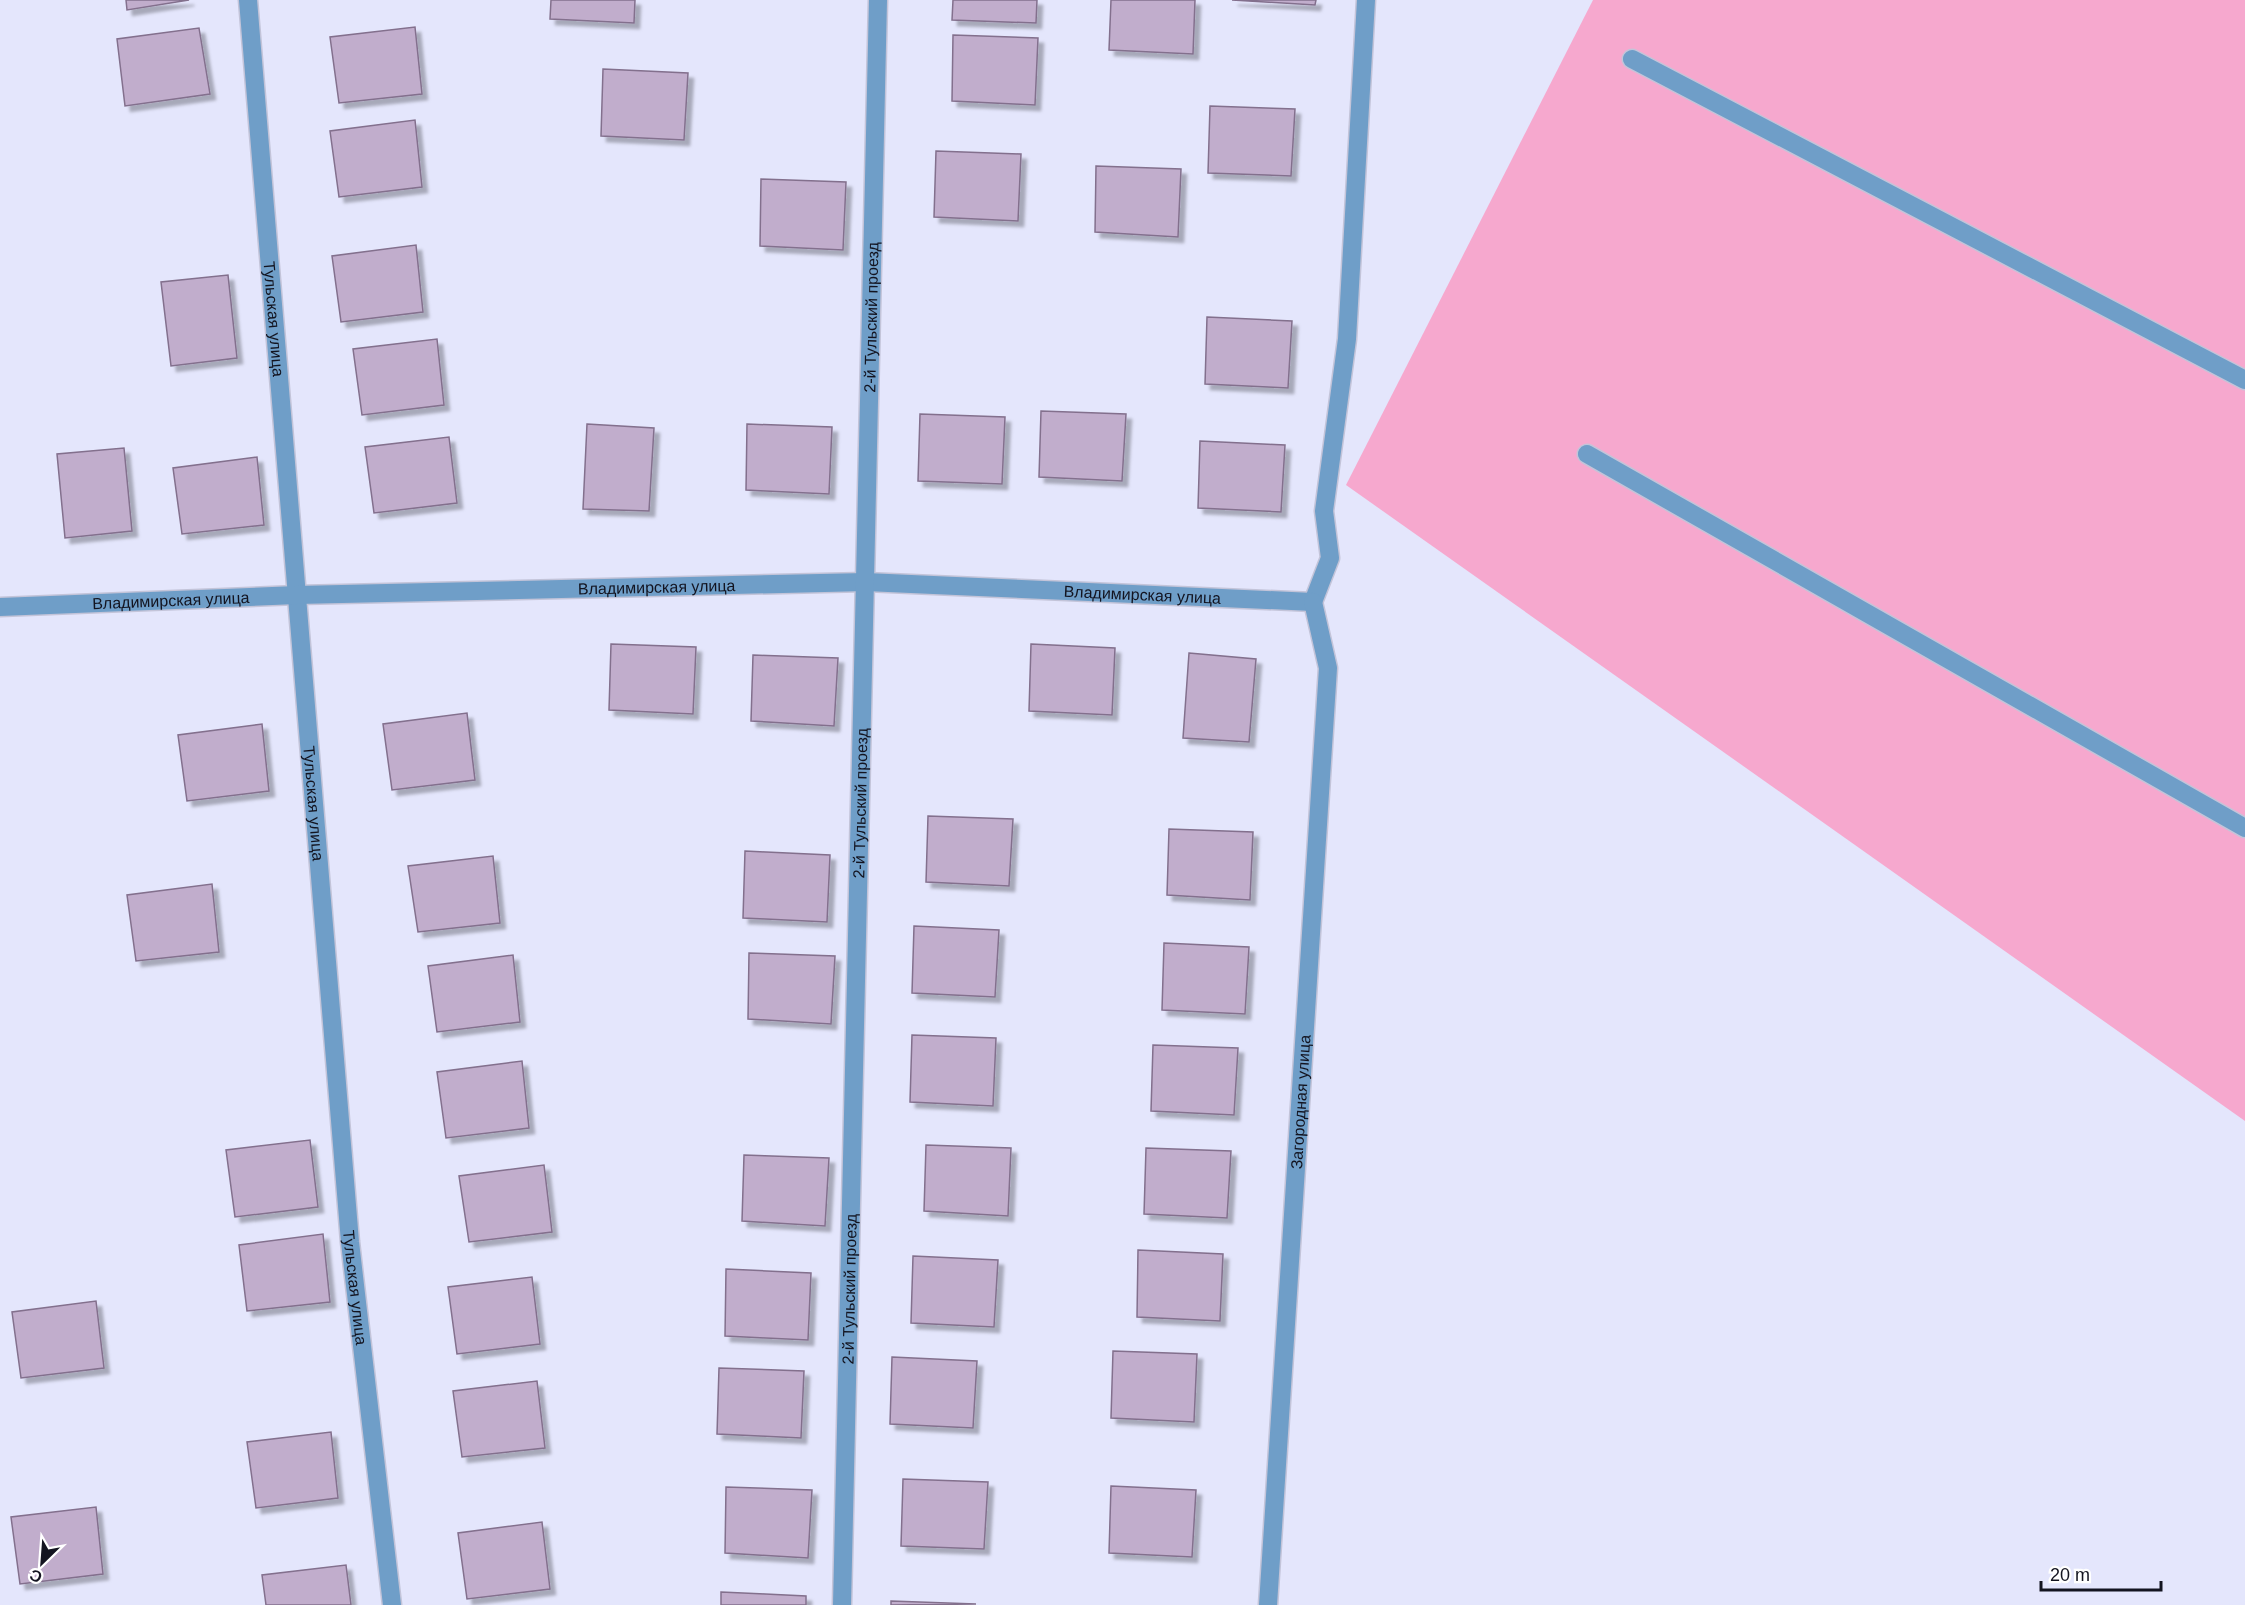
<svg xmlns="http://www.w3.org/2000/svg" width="2245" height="1605" font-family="Arial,sans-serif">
	<defs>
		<filter id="shadow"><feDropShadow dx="5.5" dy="5.5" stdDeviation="1.5" flood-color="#0004"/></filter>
	</defs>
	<rect width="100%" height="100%" fill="#e4e6fc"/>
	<path fill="#f6a8ce" d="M1593,0H2245V1121L1346,485Z"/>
	<g fill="#c1adcc" stroke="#83708d" stroke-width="1.5" filter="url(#shadow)">
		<path d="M126,0H189L127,10Z"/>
		<path d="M551,0H635L634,23L550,19Z"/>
		<path d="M953,0H1037L1036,23L952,20Z"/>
		<path d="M1111,0H1195L1193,54L1109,50Z"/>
		<path d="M1232,0H1316L1315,5Z"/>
		<path d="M415,27L422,94L339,103L330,37Z"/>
		<path d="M199,28L210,94L125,106L117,39Z"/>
		<path d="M953,35L1038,38L1035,105L952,101Z"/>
		<path d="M603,69L688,73L684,140L601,136Z"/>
		<path d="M1210,106L1295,109L1291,176L1208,173Z"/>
		<path d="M415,120L422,187L339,197L330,131Z"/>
		<path d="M936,151L1021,154L1018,221L934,217Z"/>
		<path d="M1096,166L1181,169L1178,237L1095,232Z"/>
		<path d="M761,179L846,182L843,250L760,246Z"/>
		<path d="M416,245L423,312L341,322L332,256Z"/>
		<path d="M228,275L237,358L171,366L161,282Z"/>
		<path d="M1207,317L1292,321L1288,388L1205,384Z"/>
		<path d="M437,339L444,405L362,415L353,349Z"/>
		<path d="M1041,411L1126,414L1122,481L1039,477Z"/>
		<path d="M920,414L1005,417L1002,484L918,481Z"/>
		<path d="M587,424L654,428L649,511L583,509Z"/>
		<path d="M747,424L832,427L829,494L746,490Z"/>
		<path d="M449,437L457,503L374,513L365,447Z"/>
		<path d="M1200,441L1285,445L1281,512L1198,508Z"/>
		<path d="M124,448L132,531L65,538L57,454Z"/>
		<path d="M257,457L264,525L182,534L173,468Z"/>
		<path d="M611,644L696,647L693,714L609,710Z"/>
		<path d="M1031,644L1115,648L1112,715L1029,711Z"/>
		<path d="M1189,653L1256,659L1249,742L1183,738Z"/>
		<path d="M753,655L838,658L834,726L751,721Z"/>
		<path d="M467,713L475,780L392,790L383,724Z"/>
		<path d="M262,724L269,791L187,801L178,735Z"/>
		<path d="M928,816L1013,819L1009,886L926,882Z"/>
		<path d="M1169,829L1253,832L1250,900L1167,895Z"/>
		<path d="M745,851L830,855L827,922L743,918Z"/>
		<path d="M493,856L500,923L418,932L408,866Z"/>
		<path d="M212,884L219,952L136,961L127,895Z"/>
		<path d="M914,926L999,930L995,997L912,993Z"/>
		<path d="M1164,943L1249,947L1245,1014L1162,1010Z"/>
		<path d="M749,953L835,956L831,1024L748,1019Z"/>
		<path d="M513,955L520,1022L437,1032L428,966Z"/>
		<path d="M912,1035L996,1038L993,1106L910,1102Z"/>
		<path d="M1153,1045L1238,1048L1234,1115L1151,1111Z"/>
		<path d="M522,1061L529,1128L446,1138L437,1072Z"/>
		<path d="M310,1140L318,1207L235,1217L226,1150Z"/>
		<path d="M926,1145L1011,1148L1008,1216L924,1211Z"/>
		<path d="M1146,1148L1231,1151L1227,1218L1144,1214Z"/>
		<path d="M744,1155L829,1158L825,1226L742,1221Z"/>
		<path d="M544,1165L552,1232L469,1242L459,1176Z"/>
		<path d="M323,1234L330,1302L247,1311L239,1245Z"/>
		<path d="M1138,1250L1223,1254L1220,1321L1137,1317Z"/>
		<path d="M913,1256L998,1260L994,1327L911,1323Z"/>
		<path d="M726,1269L811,1273L808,1340L725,1336Z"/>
		<path d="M532,1277L540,1344L457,1354L448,1287Z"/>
		<path d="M96,1301L104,1368L21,1378L12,1312Z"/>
		<path d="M1113,1351L1197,1354L1194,1422L1111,1418Z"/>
		<path d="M892,1357L977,1361L973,1428L890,1424Z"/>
		<path d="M719,1368L804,1371L801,1438L717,1434Z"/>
		<path d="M537,1381L545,1448L462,1457L453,1391Z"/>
		<path d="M331,1432L338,1498L256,1508L247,1442Z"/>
		<path d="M903,1479L988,1482L984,1549L901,1546Z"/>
		<path d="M1111,1486L1196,1490L1192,1557L1109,1553Z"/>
		<path d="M726,1487L812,1490L808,1558L725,1553Z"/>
		<path d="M96,1507L103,1574L20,1584L11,1517Z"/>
		<path d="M542,1522L550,1589L467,1599L458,1533Z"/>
		<path d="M346,1565L351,1605H266L262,1575Z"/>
		<path d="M721,1592L806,1596V1605H721Z"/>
		<path d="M891,1601L976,1604L891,1605Z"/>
	</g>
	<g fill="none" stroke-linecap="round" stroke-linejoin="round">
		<defs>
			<g id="lane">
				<path d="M1632,59L2245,380"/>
				<path d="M1587,454L2245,828"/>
			</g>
			<g id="street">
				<path id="s1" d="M248,0L350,1242L392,1605"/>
				<path d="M1313,602L1330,558L1324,511L1347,339L1366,0"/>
				<path id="s2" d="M0,607L297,595L866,582L1313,602"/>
				<path id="s3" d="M842,1605L878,0"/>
				<path id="s4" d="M1268,1605L1328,668L1313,602"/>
			</g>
		</defs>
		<use href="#lane" stroke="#c3c4d9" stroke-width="21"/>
		<use href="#street" stroke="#c3c4d9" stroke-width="21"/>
		<use href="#lane" stroke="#6f9ec8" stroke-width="18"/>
		<use href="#street" stroke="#6f9ec8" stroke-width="18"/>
	</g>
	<g text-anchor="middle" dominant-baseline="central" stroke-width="5" stroke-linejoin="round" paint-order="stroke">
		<g font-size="16" fill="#131420" stroke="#fff">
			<text stroke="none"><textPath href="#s3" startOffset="1288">2-й Тульский проезд</textPath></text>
			<text stroke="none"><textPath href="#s1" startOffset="320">Тульская улица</textPath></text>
			<text stroke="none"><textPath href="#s2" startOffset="657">Владимирская улица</textPath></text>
			<text stroke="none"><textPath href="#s2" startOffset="1143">Владимирская улица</textPath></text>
			<text stroke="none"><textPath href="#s2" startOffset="171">Владимирская улица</textPath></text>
			<text stroke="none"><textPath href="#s1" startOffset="806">Тульская улица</textPath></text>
			<text stroke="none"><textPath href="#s3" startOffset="802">2-й Тульский проезд</textPath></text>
			<text stroke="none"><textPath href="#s4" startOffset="504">Загородная улица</textPath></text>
			<text stroke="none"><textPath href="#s1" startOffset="1292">Тульская улица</textPath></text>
			<text stroke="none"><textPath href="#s3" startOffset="316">2-й Тульский проезд</textPath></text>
		</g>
	</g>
	<g transform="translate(42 1563) rotate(205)" stroke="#ffffff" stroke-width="4.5" paint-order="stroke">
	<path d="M0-4.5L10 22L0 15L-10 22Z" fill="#131420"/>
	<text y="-9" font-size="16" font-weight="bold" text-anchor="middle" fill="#131420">С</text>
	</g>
	<path d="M2041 1581v9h120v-9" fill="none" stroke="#131420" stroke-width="3"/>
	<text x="2050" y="1581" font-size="18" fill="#131420" stroke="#ffffff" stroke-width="4.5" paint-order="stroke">20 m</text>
</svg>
